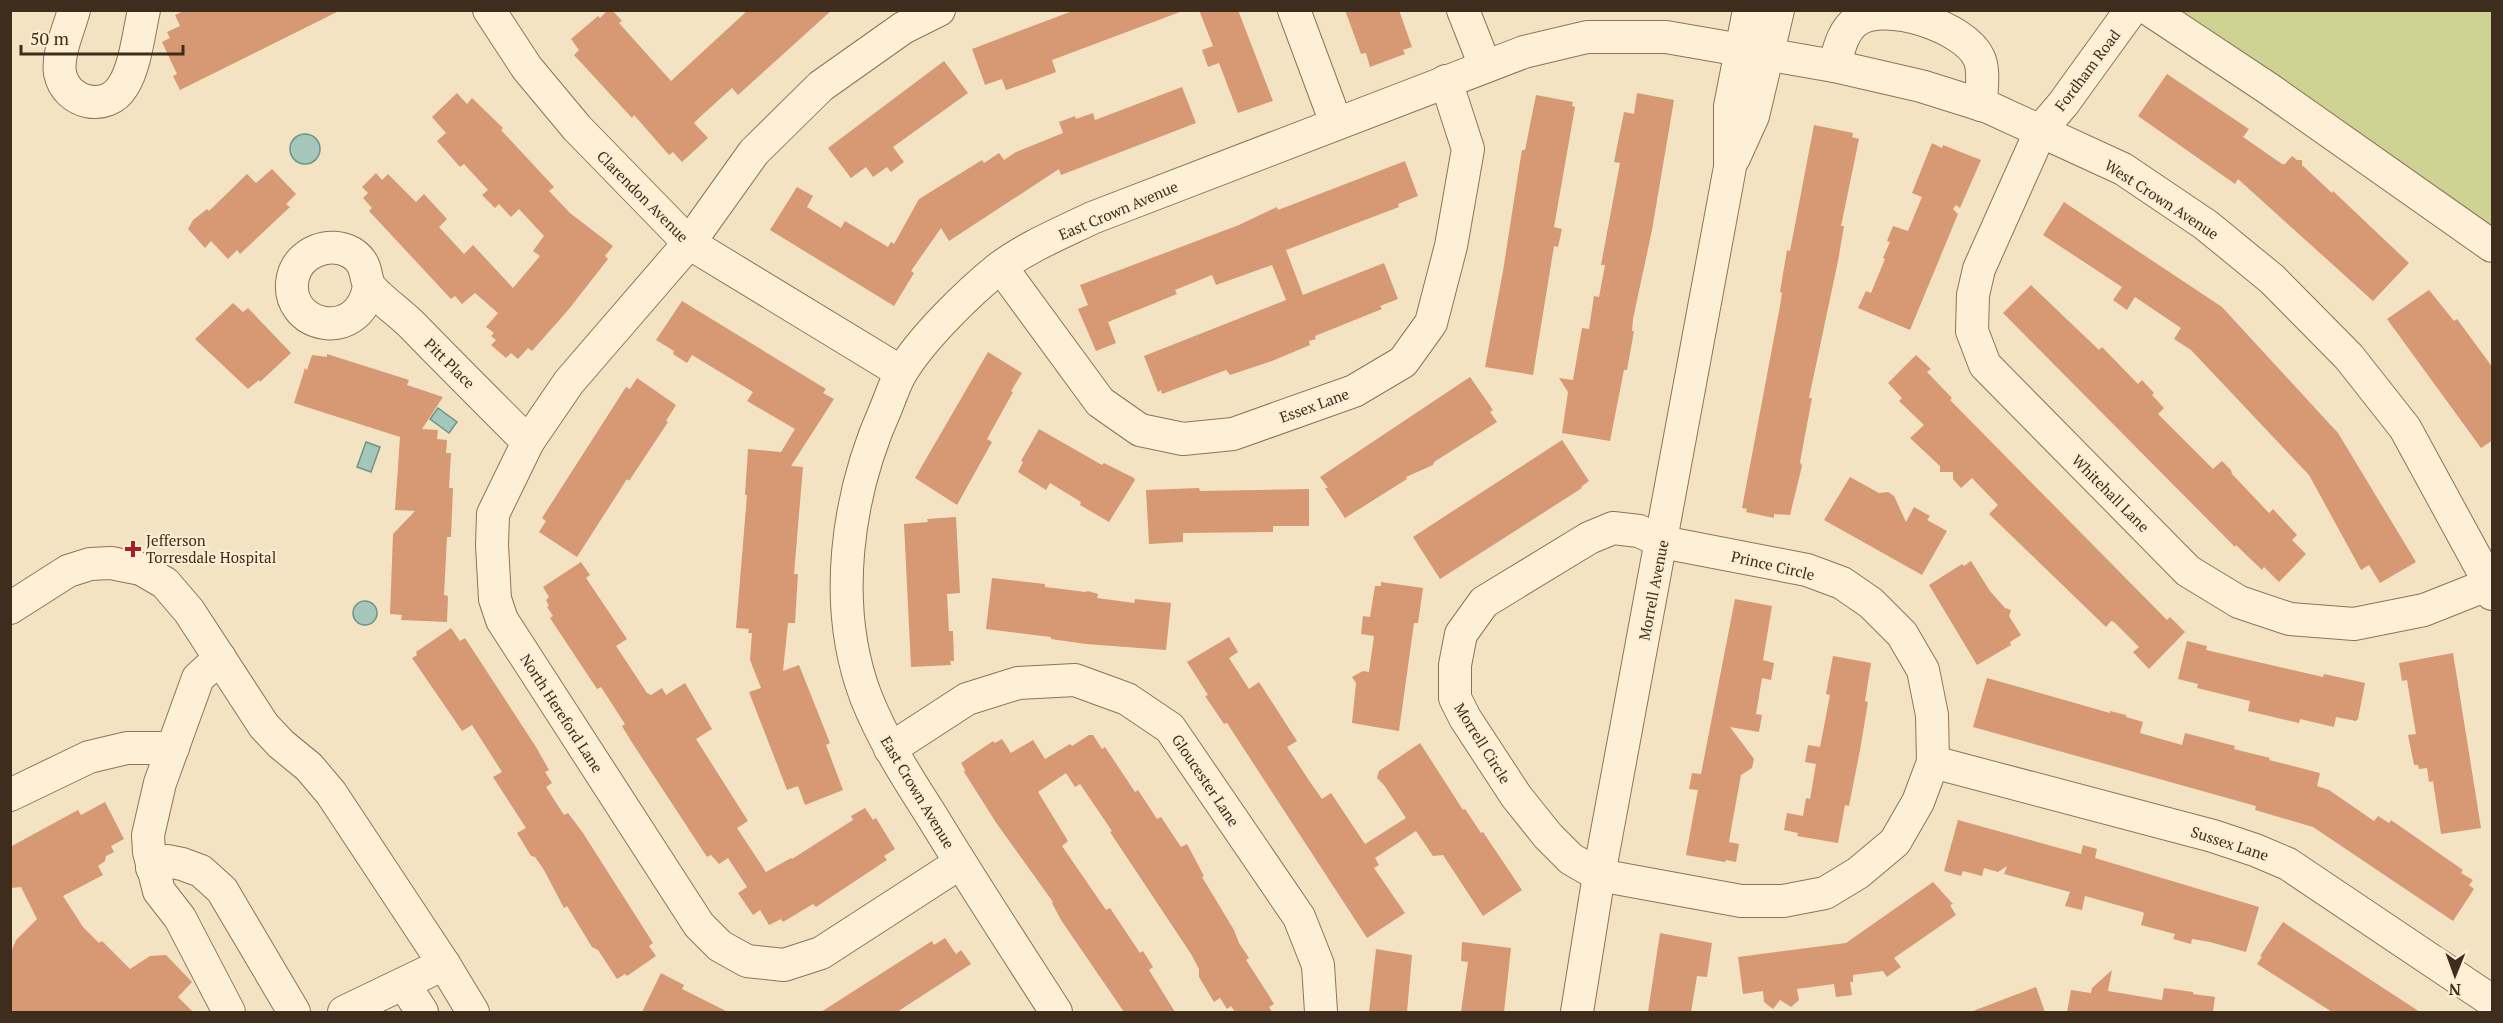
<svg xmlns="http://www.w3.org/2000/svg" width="2503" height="1023" font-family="'PT Serif',serif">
	<rect width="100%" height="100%" fill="#f3e3c2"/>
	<path fill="#ced394" d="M2164,11H2492V237Z"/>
	<g fill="#a5c6bb" stroke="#6a9589" stroke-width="1.5">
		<circle cx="305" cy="149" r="15"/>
		<path d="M438,408L457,422L449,433L430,419Z"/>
		<path d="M366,442L380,447L371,472L357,467Z"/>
		<circle cx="365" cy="613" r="12"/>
	</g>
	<g fill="#d69973">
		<path d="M185,10H341L180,90L173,76L177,74L162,42L170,38L167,32L180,26L175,15Z"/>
		<path d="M608,10H612L622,21L619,23L671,81L748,10H832L738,95L732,88L700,117L694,123L708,138L682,162L673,152L669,155L634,115L632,118L574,55L579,50L571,39L598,16L600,18Z"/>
		<path d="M1075,10H1180V12L1052,60L1056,72L1021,85L1006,90L1002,79L985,85L972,49Z"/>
		<path d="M1199,10H1238L1273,101L1238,113L1219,63L1208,67L1202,50L1213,46Z"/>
		<path d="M1345,10H1399L1412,47L1403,50L1405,54L1370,67L1366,53L1361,54Z"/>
		<path d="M944,61L968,93L893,147L904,162L891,172L887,167L873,177L866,167L851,178L828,148Z"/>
		<path d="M2167,74L2249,129L2243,137L2282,164H2285L2292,156L2297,160H2302V165L2332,193L2333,191L2409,263L2373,301L2238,179L2235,184L2138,116Z"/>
		<path d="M1182,87L1196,123L1061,175L1059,169L949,241L941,228L911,271L914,273L894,306L770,230L797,187L813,196L807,207L841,228L845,221L888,247L891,242L894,244L919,199L982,160L984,163L999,153L1004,160L1016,152L1063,133L1059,122L1075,116L1076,119L1093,113L1095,120Z"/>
		<path d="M457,93L467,104L472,98L503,128L501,130L554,187L549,191L570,213L613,246L605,256L608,259L569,309L532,351L528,348L518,359L511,353L506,358L491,345L496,340L491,336L494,333L486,327L498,313L475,293L462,304L455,296L451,299L369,211L372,208L363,198L368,193L362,187L376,173L382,180L388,174L416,202L424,194L447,219L439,227L464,254L473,245L513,288L540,256L533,251L544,236L519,209L511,217L499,204L495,208L482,195L488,190L464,164L460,167L437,141L446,133L432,117Z"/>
		<path d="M1637,93L1674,100L1652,230L1633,319L1632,331H1634L1627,370H1624L1610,441L1562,433L1568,392L1559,378L1573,380L1582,328L1589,329L1594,296L1599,297L1605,265H1601L1620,163L1614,162L1624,112L1634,114Z"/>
		<path d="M1536,95L1573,102L1572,106L1575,107L1554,227L1562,229L1558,247L1554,246L1533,375L1485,367L1503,271L1519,168L1522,150H1525Z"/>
		<path d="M1814,125L1853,133L1852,137L1859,139L1841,226H1844L1838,261L1809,398H1812L1800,462L1802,466L1790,515L1774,514V518L1746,512L1747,509L1742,508L1780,306L1782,293L1780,292L1787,250L1790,251Z"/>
		<path d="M1932,143L1942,148L1943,145L1981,160L1960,208L1956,205L1953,209L1958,214L1910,330L1858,308L1866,291L1871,293L1885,259L1883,258L1890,242L1887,241L1893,226L1908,231L1922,197L1912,193Z"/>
		<path d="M1405,161L1418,196L1398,204L1399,207L1286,250L1303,295L1384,263L1398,299L1380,306L1382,309L1315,336L1316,339L1309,341L1310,345L1272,361L1230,375L1226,370L1162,394L1161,390L1158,392L1144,356L1286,300L1272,265L1216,285L1212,275L1175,290L1177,294L1108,322L1116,343L1096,351L1078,309L1088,305L1080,285L1239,225L1277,207L1278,210Z"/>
		<path d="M272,169L296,194L286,204L290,207L240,254L237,250L228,259L211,241L205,248L188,229L193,220L207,209L209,211L247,174L256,183Z"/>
		<path d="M2064,202L2222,307L2338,433L2416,562L2380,583L2369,565L2361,570L2309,475L2191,350L2174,339L2181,328L2135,297L2127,310L2113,300L2122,287L2043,235Z"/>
		<path d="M2031,285L2099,350L2102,347L2138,384L2142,380L2154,393L2152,395L2164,408L2158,414L2213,469L2222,461L2231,470L2232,474L2269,513L2273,509L2297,535L2292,540L2306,554L2279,582L2264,567L2262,570L2236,545L2235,547L2003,313Z"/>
		<path d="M2429,290L2454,321L2457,319L2493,368V440L2481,448L2387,319Z"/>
		<path d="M682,301L826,389L823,393L834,399L791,466L803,467L794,574H798L795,623H788L783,671L799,665L830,743L826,745L843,790L805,805L798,786L787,790L749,692L761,688L750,660L752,633H748L749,629L736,628L747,495H745L748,449L781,452L795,429L747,401L753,392L692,355L687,363L673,354L674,351L656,340Z"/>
		<path d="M233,303L243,312L248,308L291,353L260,382L259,380L248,389L195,339Z"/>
		<path d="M988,352L1022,373L1011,391L1013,392L987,439L992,442L957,505L915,478Z"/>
		<path d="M327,354L409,380L407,385L443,397L422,429L438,430L437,439L447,440L446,453H451L449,488H453L451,537H447L444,595L448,596L447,622L401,620L402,615L390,614L393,534L415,511L395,510L400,437L294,403L305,368L307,370L312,355L327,357Z"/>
		<path d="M1916,355L1931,369L1927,372L1952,398L1950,400L2167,620L2170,617L2185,632L2149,669L2133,652L2139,647L2114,622L2111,621L2106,627L1989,514L1998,505L1972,478L1961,488L1953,479V472H1940V466L1910,438L1924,425L1899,401L1902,398L1888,383Z"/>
		<path d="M1470,377L1493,410L1490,412L1497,422L1434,462L1433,465L1406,477L1407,479L1345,518L1325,488H1328L1320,477Z"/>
		<path d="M637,378L676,405L666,421L668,422L629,481L627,479L577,557L539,532L546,521L542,518L626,387L630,389Z"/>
		<path d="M1039,429L1102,465L1104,463L1134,478L1135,480L1109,522L1080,505L1081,502L1050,483L1046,490L1018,472L1023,462L1021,461Z"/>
		<path d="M1562,440L1589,481L1581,487L1582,488L1440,579L1413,537Z"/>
		<path d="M1850,477L1879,493L1888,492L1894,496L1906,522L1914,507L1930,516L1927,520L1947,531L1922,575L1824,520Z"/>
		<path d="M1199,488L1200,491L1309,489V526H1273V532L1183,533V542L1149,544L1146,490Z"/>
		<path d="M956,517L960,593L947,594L949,631H953L954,661H950L951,665L911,667L904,524L928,522L927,519Z"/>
		<path d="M1971,561L1990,591L2005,608L2011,610L2009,616L2021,635L2010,642L2011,645L1977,665L1929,585L1962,564L1964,566Z"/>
		<path d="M581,562L590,575L586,578L627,639L616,646L647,693L651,695L662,688L666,695L685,683L712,729L696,739L748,821L737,828L766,872L791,858L792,859L853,820L851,816L865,808L873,820L876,818L895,849L884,856L887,860L816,907L813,904L783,922L781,919L769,925L760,910L753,915L738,893L747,887L728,858L719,864L711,855L707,857L631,741L622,726L625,724L601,687L597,689L550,618L553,616L547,607L549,606L546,600L549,597L543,587Z"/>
		<path d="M992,578L1045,584V587L1062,589L1085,592L1088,591L1098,594L1097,598L1134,603L1135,599L1171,603L1166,650L1086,644L1051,639V637L986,629Z"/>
		<path d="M1381,582L1423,588L1418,623H1414L1399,731L1352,723L1356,683L1352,677L1363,671L1369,672L1374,636L1361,634L1363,616L1370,617L1375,586H1381Z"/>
		<path d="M1735,599L1772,606L1763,660L1774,663L1771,680L1762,678L1756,714L1762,715L1759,732L1730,727L1754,759L1752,768L1741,775L1732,824L1729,842L1739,844L1736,862L1726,860L1725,862L1686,855L1698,790L1689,789L1692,773L1701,774Z"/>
		<path d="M451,628L460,641L465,638L536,747L549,770L545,772L552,783L546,787L564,815L568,813L583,833L653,943L649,946L656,956L627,976L625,974L617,979L598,950L592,947L567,906L564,908L544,870L535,857L531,856L517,833L526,828L493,777L502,772L472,725L462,731L412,658L417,655L416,652Z"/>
		<path d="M1229,637L1238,652L1229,658L1249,689L1259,682L1297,741L1287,747L1310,782L1322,799L1331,793L1365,844L1406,818L1384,785L1377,778L1379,771L1420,743L1463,810L1465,809L1481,833L1483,832L1522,890L1483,916L1443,855L1433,856L1416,831L1375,858L1379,865L1374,868L1405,913L1367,938L1227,723L1224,724L1205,696L1208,695L1187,662Z"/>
		<path d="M2187,641L2207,646L2206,650L2323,677L2324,674L2365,683L2358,719L2356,721L2336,717L2334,727L2300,719L2299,723L2248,711L2250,701L2197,688L2198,684L2178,679Z"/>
		<path d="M2453,653L2481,828L2441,834L2433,781L2429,782L2427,768L2419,769L2418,765H2414L2408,735L2416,734L2407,680L2402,681L2399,663Z"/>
		<path d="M1833,656L1871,663L1865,701L1868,702L1860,750L1849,806L1845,805L1838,843L1797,836L1798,833L1784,830L1787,813L1803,816L1806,798L1810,799L1816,764L1805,762L1808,745L1820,747L1830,695L1826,694Z"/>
		<path d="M1987,678L2110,713V711L2126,715V717L2143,722L2140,733L2182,745L2185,733L2235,746L2234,749L2270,758L2269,760L2320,773L2317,786L2329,790L2374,821L2378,816L2389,823L2391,820L2463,870L2461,873L2473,880L2469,885L2474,889L2453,921L2313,827L2255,810L2256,806L1973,727Z"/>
		<path d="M1089,735H1093L1102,749L1105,747L1135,792L1138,790L1157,819L1161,817L1181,847L1187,844L1204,876L1202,877L1234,930L1239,943L1249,958L1246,960L1268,994L1274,1004L1269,1007L1272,1012H1235L1231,1006L1227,1009L1220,998L1214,1002L1199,977V969L1191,954L1110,832L1112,831L1080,784L1075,787L1066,773L1038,792L1068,841L1062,846L1106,910L1110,908L1140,953L1143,951L1153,967L1149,970L1175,1012H1124L1061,920L1052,903L1053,902L997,824L964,772L965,770L961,763L993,741L995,743L1002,739L1011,753L1033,740L1045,759L1070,744L1072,746Z"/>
		<path d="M105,802L124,839L111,846L114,852L106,856L105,861L98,866L103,875L63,896L83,927L99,943L102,941L130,969L150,956L166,955L192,982L178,997L193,1012H10V954L16,940L37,919L21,887L10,888V847L78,810L81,815Z"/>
		<path d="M1958,820L2081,854L2083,845L2097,849L2095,858L2259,907L2246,952L2210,942L2192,939L2191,944L2173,939L2175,934L2141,925L2144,913L2142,912L2085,896L2082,910L2065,906L2070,892L2004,874L2007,866L1998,872L1984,868L1982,876L1963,871L1961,876L1944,871Z"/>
		<path d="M1933,882L1953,904L1950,905L1956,915L1894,958L1901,967L1887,977L1883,971L1853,975V982H1850L1852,995L1836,997L1834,984L1797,989L1799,1000L1791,1007L1780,1000L1773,1009L1764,1002L1763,991L1743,994L1738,957L1846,943Z"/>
		<path d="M2283,922L2374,982L2420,1012H2332L2257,964L2262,957L2260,956Z"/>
		<path d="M1660,933L1712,943L1707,977L1697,976L1691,1012H1648Z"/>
		<path d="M945,938L956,954L961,950L971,964L897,1012H821L932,941L934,945Z"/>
		<path d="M1462,942L1511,948L1504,1012H1461L1468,962L1461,961Z"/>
		<path d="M1376,949L1412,955L1407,1012H1369Z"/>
		<path d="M2112,970L2108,991L2162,1000L2164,988L2193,992V994L2215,997L2213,1012H2067L2071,990L2091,993L2092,988Z"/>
		<path d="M661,973L684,985L682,989L728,1012H642Z"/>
		<path d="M2036,987L2045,1012H1973V1011Z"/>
	</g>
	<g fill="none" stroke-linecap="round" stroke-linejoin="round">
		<defs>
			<g id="minor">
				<path d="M74,10C69,29 57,54 60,73C66,104 107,113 123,86C135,68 139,32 144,10"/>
				<path d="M489,10L527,68L577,128L689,243L901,372"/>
				<path d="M939,10L903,28L821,86L754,152L689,243L569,382L528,442L493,514L492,545L495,599L502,620L699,925L720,946L747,961L784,965L821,953L960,863"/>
				<path d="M1294,10L1336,123"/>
				<path d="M1463,10L1485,66"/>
				<path d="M2131,10L2063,104L2041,130L1979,269L1973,295L1972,331L1985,365L2188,571L2239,602L2290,619L2354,624L2424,610L2492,583"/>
				<path d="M2150,10L2269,89L2492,246"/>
				<path d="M1834,66C1839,50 1842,32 1856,21C1885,0 1965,27 1979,58C1985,71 1981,91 1981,105"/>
				<path d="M1734,158L1753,116L1778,10"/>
				<path d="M1001,267L1100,402L1140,430L1183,439L1233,434L1354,391L1403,362L1431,323L1451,246L1468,149L1446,81"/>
				<path d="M369,286C360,345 282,328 293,277C299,252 330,240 352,253C370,265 363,278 371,288C380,299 400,313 412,325C450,364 489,403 528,442"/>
				<path d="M1613,528L1639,531L1662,542L1807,570L1842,583L1871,603L1902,634L1923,670L1932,715L1933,762L1918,802L1895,842L1858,873L1825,893L1783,901H1741L1599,875L1571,859L1548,836L1516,796L1465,718L1455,698V665L1461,634L1484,602L1589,538Z"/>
				<path d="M10,608L68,571L90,564L111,563L141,569L165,583L189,611L264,726L281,744L309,767L331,793L444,964L473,1012"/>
				<path d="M220,658L198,678L160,783L148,835L149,852L159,891L180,918L229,1012"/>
				<path d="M890,749L967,699L1018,683L1075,680L1127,699L1170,728L1299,917L1318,965L1321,1012"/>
				<path d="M1933,762L2213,836L2255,850L2288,864L2492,1001"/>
				<path d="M10,795L89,757L127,748H173"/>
				<path d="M152,868L167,861L182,864L201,871L222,890L294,1012"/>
				<path d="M404,984L422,1012"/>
				<path d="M344,1012L444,964"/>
				<path d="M1056,1012C1015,948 973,884 933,818C908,779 883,740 866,697C831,605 847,495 886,408C891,396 895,383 901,373C921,339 968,293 999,268C1027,247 1061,233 1092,218L1524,52L1587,37H1666L1834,66L1921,86L1988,107L2123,169L2206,225L2272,279L2349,357L2405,428L2490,584L2492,594"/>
				<path d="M1577,1012L1599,875L1730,167V106L1749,10"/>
			</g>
		</defs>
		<use href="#minor" stroke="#907357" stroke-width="34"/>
		<use href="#minor" stroke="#fdf0d7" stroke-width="32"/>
	</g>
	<path fill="#a71f25" stroke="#faedd3" stroke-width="2" d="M130 540h6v6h6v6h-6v6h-6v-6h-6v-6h6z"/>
	<g text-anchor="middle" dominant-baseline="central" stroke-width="4.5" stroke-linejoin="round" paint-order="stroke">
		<g font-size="15" fill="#3e2c1d" stroke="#faedd3">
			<text transform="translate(2087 70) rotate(-53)">Fordham Road</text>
			<text transform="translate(643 196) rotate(45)">Clarendon Avenue</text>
			<text transform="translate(2162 199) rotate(33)">West Crown Avenue</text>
			<text transform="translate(1118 210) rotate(-23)">East Crown Avenue</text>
			<text transform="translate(450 363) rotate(45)">Pitt Place</text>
			<text transform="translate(1314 405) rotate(-20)">Essex Lane</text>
			<text transform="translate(2111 493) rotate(45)">Whitehall Lane</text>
			<text transform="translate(1773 565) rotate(13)">Prince Circle</text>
			<text transform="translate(1653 590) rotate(-79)">Morrell Avenue</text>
			<text transform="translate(562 713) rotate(57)">North Hereford Lane</text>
			<text transform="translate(1483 743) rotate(58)">Morrell Circle</text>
			<text transform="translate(1206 780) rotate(56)">Gloucester Lane</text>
			<text transform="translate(918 792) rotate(59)">East Crown Avenue</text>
			<text transform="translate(2230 843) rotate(18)">Sussex Lane</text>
		</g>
		<g font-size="15" fill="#3e2c1d" stroke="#faedd3" text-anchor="start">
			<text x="146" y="540">Jefferson<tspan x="146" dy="17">Torresdale Hospital</tspan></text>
		</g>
	</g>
	<rect width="2503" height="1023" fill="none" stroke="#3e2c1d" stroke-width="24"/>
	<g transform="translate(2455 975) rotate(181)" stroke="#faedd3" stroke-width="4.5" paint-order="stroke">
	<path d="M0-4.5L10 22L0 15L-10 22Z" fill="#3e2c1d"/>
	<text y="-9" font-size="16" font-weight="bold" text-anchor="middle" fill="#3e2c1d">N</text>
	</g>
	<path d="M21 45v9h162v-9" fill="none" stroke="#3e2c1d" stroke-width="3"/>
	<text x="30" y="45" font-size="18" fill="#3e2c1d" stroke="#faedd3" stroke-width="4.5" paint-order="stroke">50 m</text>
</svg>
